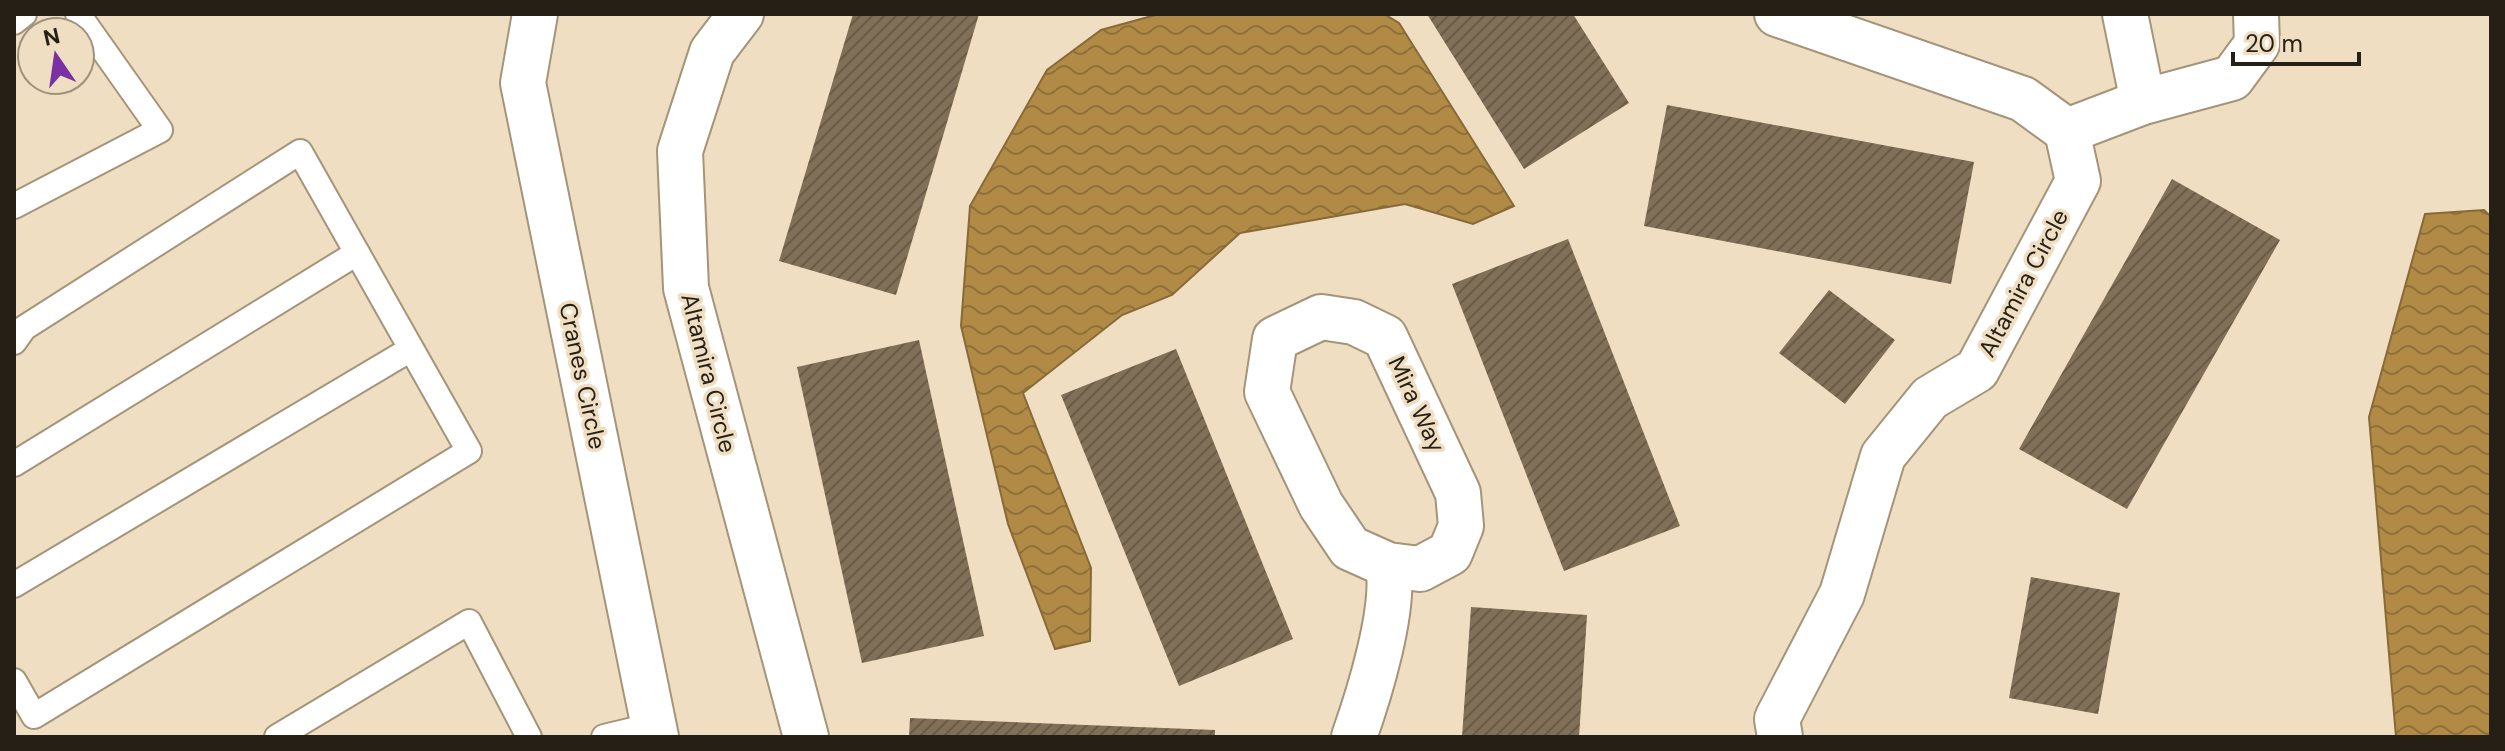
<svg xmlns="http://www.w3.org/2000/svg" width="2505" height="751" font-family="'DM Sans',sans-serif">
	<defs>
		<pattern id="water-waves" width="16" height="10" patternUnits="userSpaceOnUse" patternTransform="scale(2)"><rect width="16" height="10" fill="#b18a46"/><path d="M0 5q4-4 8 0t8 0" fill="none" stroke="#907039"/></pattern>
		<pattern id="building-hatch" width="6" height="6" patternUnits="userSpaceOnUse" patternTransform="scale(2)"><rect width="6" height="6" fill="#807057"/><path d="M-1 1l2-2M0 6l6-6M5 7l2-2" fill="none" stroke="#695b47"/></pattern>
	</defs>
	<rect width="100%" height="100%" fill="#efdec2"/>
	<g fill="url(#water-waves)" stroke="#876a37" stroke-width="2">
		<path d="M1159,14H1384L1399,23L1514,206L1473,224L1405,204L1240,233L1172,295L1122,315L1023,393L1091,568L1090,641L1055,649L1008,524L961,326L970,206L1047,70L1101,30Z"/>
		<path d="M2484,210L2491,217V737H2396L2369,417L2425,214Z"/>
	</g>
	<g fill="url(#building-hatch)">
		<path d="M853,14H979L896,295L779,261Z"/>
		<path d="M1427,14H1573L1629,103L1524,169Z"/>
		<path d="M1667,105L1974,162L1951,284L1644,226Z"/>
		<path d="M2172,179L2280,240L2127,509L2019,449Z"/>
		<path d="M1568,239L1680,526L1564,571L1452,284Z"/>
		<path d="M1829,290L1895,340L1845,404L1779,353Z"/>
		<path d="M919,340L984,636L862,663L797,367Z"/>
		<path d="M1176,349L1293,639L1179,686L1061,395Z"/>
		<path d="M2031,577L2120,593L2098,714L2009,698Z"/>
		<path d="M1471,607L1587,615L1579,737H1462Z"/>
		<path d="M910,718L1215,730V737H909Z"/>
	</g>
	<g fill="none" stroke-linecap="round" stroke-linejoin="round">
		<defs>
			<g id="lane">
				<path d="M14,22L24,14"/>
				<path d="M14,206L160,130L78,14"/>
				<path d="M14,342L24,328L300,152L469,451L34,716L14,681"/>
				<path d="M14,464L357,253"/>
				<path d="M14,585L411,349"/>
				<path d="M277,737L469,622L529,737"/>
				<path d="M604,737L654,725"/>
			</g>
			<g id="street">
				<path d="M535,14L523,83L656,737"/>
				<path d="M741,14L712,52L680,151L686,288L806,737"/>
				<path d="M1777,14L2023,99L2067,131L2078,181L1977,370L1930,398L1883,456L1842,594L1777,719L1780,737"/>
				<path d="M2125,14L2143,102"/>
				<path d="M2067,131L2143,102L2232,78L2257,44L2256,14"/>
				<path d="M1321,317L1354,322L1385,337L1458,493L1461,526L1450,553L1420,569L1388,565L1350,548L1321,505L1267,392L1275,339Z"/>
				<path d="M1354,737C1369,695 1396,608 1388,565"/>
			</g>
		</defs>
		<use href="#lane" stroke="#a4947a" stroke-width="28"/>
		<use href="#street" stroke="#a4947a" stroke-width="48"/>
		<use href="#lane" stroke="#fff" stroke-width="24"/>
		<use href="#street" stroke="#fff" stroke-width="44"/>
	</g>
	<g text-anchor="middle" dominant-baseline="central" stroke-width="7" stroke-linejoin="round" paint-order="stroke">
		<g font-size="24" fill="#251f15" stroke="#efdec2">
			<text transform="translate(2023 283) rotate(-62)">Altamira Circle</text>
			<text transform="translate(709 373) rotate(76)">Altamira Circle</text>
			<text transform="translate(583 376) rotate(78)">Cranes Circle</text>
			<text transform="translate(1417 404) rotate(65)">Mira Way</text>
		</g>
	</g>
	<rect width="2505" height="751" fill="none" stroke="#251f15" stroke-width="32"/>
	<g transform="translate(56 56) rotate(347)"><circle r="38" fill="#efdec2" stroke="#9e927d" stroke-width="2"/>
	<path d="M0-6L14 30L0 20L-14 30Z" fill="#7931a4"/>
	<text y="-12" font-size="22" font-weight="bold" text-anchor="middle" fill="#251f15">N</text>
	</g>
	<path d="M2233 52v12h126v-12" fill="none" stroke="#251f15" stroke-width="4"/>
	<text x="2245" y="52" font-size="24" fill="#251f15" stroke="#efdec2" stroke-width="6" paint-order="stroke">20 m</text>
</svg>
